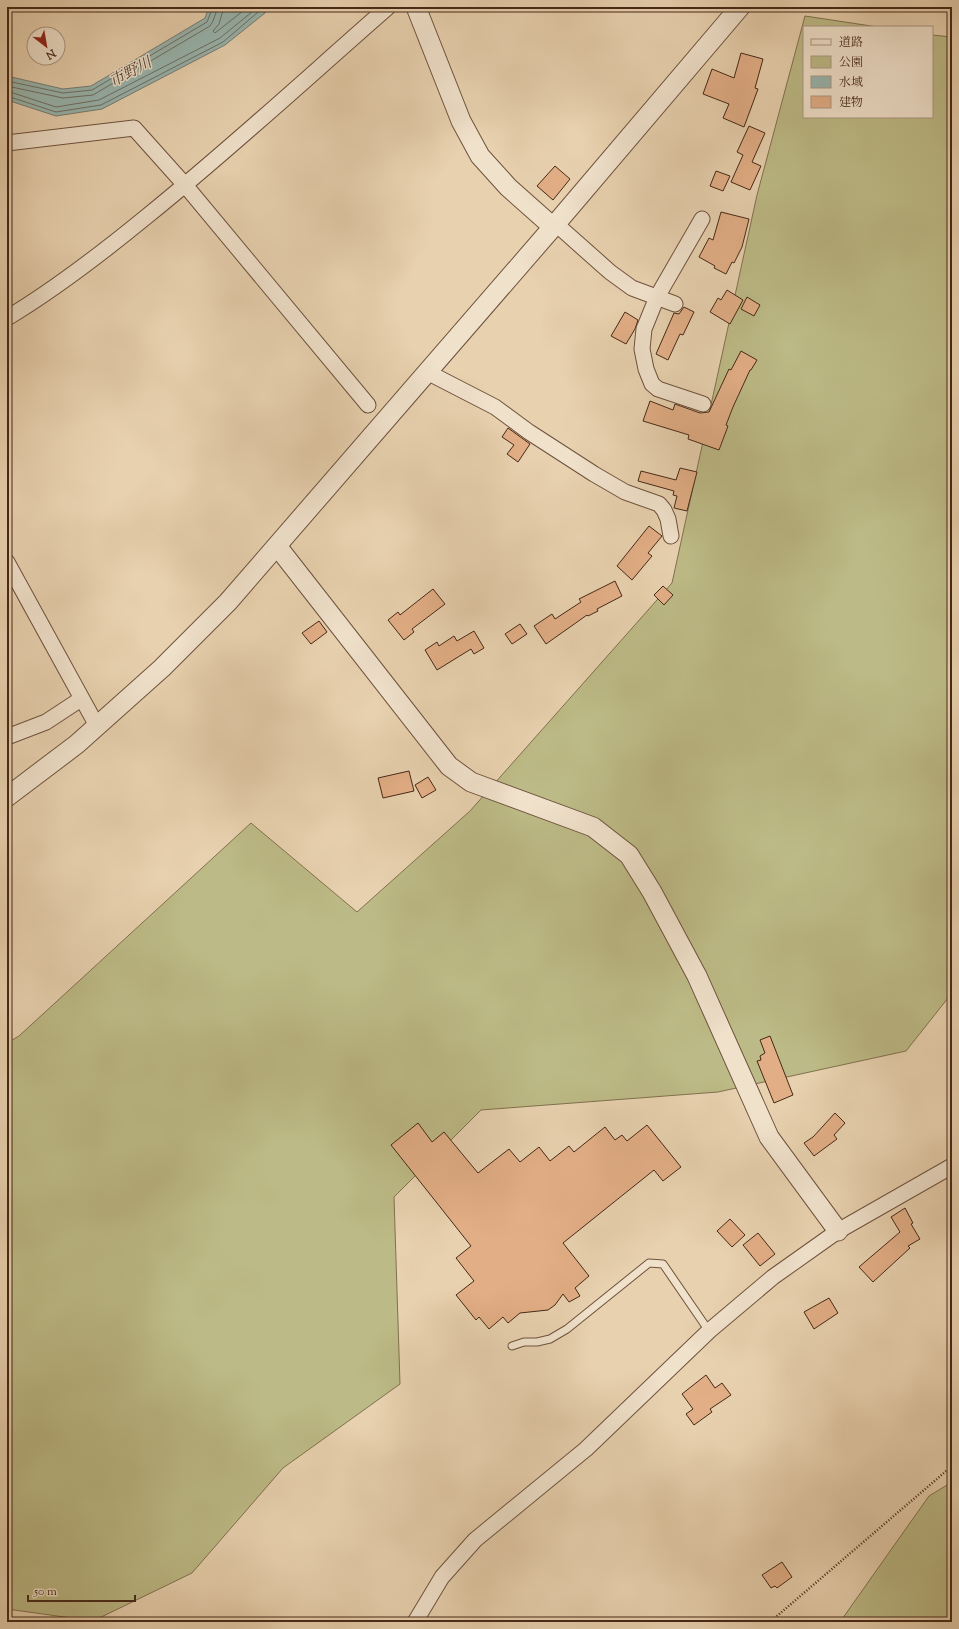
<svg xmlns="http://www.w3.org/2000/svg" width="959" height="1629" font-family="'Sorts Mill Goudy','Noto Serif JP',serif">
	<rect width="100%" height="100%" fill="#e8d1af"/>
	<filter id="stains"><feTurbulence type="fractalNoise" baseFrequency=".005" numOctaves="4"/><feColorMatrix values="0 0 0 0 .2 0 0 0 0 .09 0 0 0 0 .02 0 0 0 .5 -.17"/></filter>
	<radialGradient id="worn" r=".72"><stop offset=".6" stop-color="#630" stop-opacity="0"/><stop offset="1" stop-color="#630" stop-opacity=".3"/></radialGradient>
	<g fill="#bcba86" stroke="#81714e">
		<path d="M805,16L878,27H804V117H932V35L952,37V993L906,1051L718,1092L481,1110L394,1197L400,1384L283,1468L192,1573L93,1621L7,1609V1043L19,1036L251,823L357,912L470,811L672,583L757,195Z"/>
		<path d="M952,1482V1622H840L929,1496Z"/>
	</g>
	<path fill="#98b6b0" stroke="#777d73" d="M209,7H270L265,13L225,45L102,109L56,116L7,100V76L63,89L91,86L205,18Z"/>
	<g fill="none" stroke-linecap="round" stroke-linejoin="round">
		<g stroke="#6f6f64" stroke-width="1">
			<path d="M224,7L219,24L213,31L215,33L248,7"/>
			<path d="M7,81L63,93L92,90L207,22L213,7"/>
			<path d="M7,86L63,98L93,95L210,26L213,21L218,7"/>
			<path d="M7,91L56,107L99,100L220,38L258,7"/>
			<path d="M7,96L56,112L101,105L223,42L264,7"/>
		</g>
	</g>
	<g fill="#e2ae86" stroke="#462817">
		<path d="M741,53L763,59L755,88L758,89L744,127L723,118L729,104L703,94L712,69L734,78Z"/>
		<path d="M749,126L765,133L752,162L761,166L750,190L731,182L743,155L737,152Z"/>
		<path d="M555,166L570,179L553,200L537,186Z"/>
		<path d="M716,171L730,176L723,191L710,186Z"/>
		<path d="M721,212L749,219L742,247L734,263L732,262L726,274L714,268L715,266L699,257L709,238L713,240Z"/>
		<path d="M727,290L743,300L730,324L710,312L718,298L721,300Z"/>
		<path d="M747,297L760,305L754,316L741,309Z"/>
		<path d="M684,307L694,312L683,335L680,334L668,360L656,354L674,313L679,314Z"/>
		<path d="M625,312L638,320L635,329L626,344L611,336Z"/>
		<path d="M741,351L757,360L751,370H750L733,407L726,425L728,426L719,450L688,439L689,435L643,421L650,401L673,410L675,404L700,413L709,412L729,369L731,370Z"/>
		<path d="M508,428L530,444L518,462L507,454L514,445L502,437Z"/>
		<path d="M680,468L697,472L687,511L674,508L677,496L673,495L674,491L638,481L641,471L676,480Z"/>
		<path d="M649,526L662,536L648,553L652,556L632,580L617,566Z"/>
		<path d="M615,581L622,596L597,609L598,611L588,616L587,615L546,644L534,626L552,614L555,619L581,602L579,599Z"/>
		<path d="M663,586L673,595L664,605L654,595Z"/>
		<path d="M433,589L445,604L412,629L414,632L404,640L388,620L398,612L400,615Z"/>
		<path d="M319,621L327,632L311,644L302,633Z"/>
		<path d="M520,624L527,634L512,644L505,634Z"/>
		<path d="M474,631L484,648L474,654L471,649L437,670L425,650L437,642L439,646L454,636L457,641Z"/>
		<path d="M409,771L414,791L383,798L378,778Z"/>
		<path d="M428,777L436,790L422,798L415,785Z"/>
		<path d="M770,1036L793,1095L774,1103L757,1061L761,1060L760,1056L765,1053L760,1040Z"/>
		<path d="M835,1113L845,1123L834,1135L837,1139L814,1156L804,1143L813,1137Z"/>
		<path d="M418,1123L432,1142L444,1132L478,1173L509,1149L520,1162L539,1147L550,1161L569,1146L574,1152L605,1127L615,1140L622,1135L627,1141L647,1125L681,1167L663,1181L654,1170L563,1243L589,1276L575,1288L580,1296L569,1302L563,1294L555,1305L548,1310L520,1313L508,1323L503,1317L489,1329L479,1317L476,1320L456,1295L474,1281L456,1258L471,1246L391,1145Z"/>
		<path d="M905,1208L913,1223L911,1224L920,1239L908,1246L910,1248L873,1282L859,1267L900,1232L891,1217Z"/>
		<path d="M730,1219L745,1235L732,1247L717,1231Z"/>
		<path d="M758,1233L775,1254L760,1266L743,1245Z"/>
		<path d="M829,1298L838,1313L814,1329L804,1312Z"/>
		<path d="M706,1375L715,1388L722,1383L731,1395L710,1409L712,1412L694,1425L686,1414L693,1409L682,1394Z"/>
		<path d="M782,1562L792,1577L777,1588L775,1586L771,1588L762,1575Z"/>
	</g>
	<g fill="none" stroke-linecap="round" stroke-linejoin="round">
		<defs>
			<path id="service" d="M512,1346L524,1342H537L550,1339L567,1329L649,1263L663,1264L709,1331"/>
			<g id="minor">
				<path d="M7,143L134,128L185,185L368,405"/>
				<path d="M702,219L657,297L644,329L642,349L646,369L652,384L658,389L703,404"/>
				<path d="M556,224L610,272L632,288L675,304"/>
				<path d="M7,318C57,288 102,253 146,217C229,150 308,77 388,7"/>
				<path d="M427,372L495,407L529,432L594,474L625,492L659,504L664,510L668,519L671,536"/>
				<path d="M7,562L97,726"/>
				<path d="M7,737L46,722L81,699"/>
				<path d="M415,1622L442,1577L475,1540L586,1449L709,1331L773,1277L838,1231L952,1166"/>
			</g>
			<g id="tertiary">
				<path d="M416,7L461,121L480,156L508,187L553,227"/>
				<path d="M277,546L449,766L471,782L593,827L629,855L652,892L697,976L769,1137L838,1231"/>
				<path d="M7,797L77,744L162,668L228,602L553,227L740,7"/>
			</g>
		</defs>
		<use href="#service" stroke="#6e523d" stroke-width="9"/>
		<use href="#minor" stroke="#6e523d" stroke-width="17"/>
		<use href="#tertiary" stroke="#6e523d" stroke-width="21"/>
		<path stroke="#462817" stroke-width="2.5" stroke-dasharray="1 2" stroke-linecap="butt" d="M770,1622L952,1466"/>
		<use href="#service" stroke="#f0e1cb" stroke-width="7"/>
		<use href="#minor" stroke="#f0e1cb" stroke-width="15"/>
		<use href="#tertiary" stroke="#f0e1cb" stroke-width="19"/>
	</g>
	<g text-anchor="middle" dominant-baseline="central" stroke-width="3" stroke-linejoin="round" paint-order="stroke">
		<g font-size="15" font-style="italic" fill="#564436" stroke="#f0e1cb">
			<text transform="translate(131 73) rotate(-28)">市野川</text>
		</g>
	</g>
	<rect width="959" height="1629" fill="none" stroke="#e8d1af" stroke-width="24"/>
	<rect x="8" y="8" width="943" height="1613" fill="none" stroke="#462817" stroke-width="2"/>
	<rect x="12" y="12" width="935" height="1605" fill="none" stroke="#462817"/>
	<rect x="803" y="26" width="130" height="92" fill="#f0e1cb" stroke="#ac9783"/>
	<rect x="811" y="39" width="20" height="6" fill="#f0e1cb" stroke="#ac9783"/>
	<text x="839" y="46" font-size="12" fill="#462817">道路</text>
	<rect x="811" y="56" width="20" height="12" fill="#bcba86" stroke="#ac9783"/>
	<text x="839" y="66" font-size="12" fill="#462817">公園</text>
	<rect x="811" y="76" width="20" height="12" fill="#98b6b0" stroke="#ac9783"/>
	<text x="839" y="86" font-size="12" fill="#462817">水域</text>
	<rect x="811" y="96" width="20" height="12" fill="#e2ae86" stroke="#ac9783"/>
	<text x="839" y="106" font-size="12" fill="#462817">建物</text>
	<g transform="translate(46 46) rotate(149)"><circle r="19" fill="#f0e1cb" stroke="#ac9783"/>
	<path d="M0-3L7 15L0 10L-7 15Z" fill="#8f2418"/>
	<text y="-6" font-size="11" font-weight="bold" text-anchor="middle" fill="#462817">N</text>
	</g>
	<path d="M28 1595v6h107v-6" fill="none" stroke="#462817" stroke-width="2"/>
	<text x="34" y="1595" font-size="12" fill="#462817" stroke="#f0e1cb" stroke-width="3" paint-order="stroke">50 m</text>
	<rect width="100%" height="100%" filter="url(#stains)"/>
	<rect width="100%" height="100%" fill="url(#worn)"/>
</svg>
